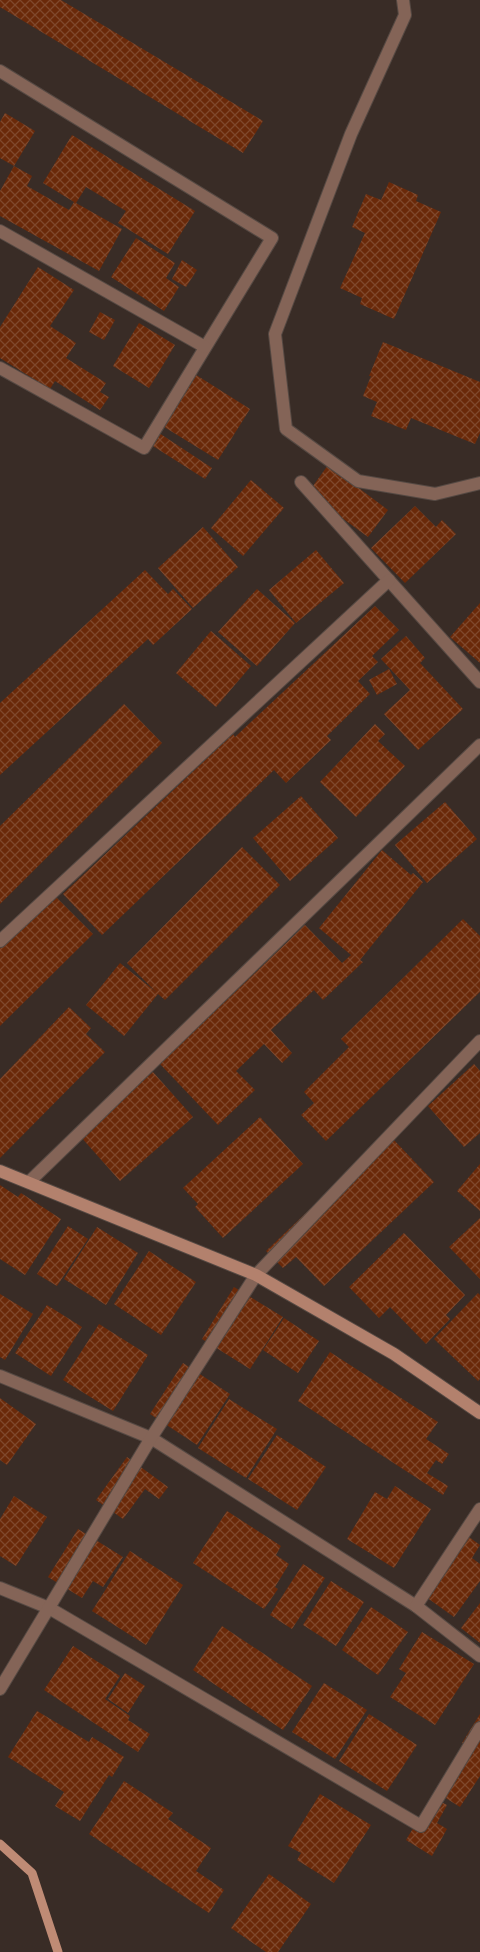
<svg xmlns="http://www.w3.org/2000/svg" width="480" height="1952" font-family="Poppins,sans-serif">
	<defs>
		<pattern id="building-cross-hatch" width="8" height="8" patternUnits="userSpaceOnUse" patternTransform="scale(1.25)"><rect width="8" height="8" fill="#6a2909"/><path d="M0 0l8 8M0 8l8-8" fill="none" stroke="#7f482c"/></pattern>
	</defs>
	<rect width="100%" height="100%" fill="#392c26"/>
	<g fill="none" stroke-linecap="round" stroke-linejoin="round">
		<path stroke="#bf8b75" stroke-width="9" d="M0,1844L32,1873L58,1952"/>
	</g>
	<g fill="url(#building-cross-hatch)">
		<path d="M0,0H61L263,121L243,153L0,7Z"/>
		<path d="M5,113L35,131L14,166L32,176L27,186L69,210L74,202L43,183L72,135L195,211L168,254L118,223L126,211L86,187L76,203L122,229L99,271L0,216V191L14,166L0,158V122Z"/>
		<path d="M389,182L418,195L416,201L441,212L394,319L360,304L362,298L340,288L365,233L352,227L366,194L381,200Z"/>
		<path d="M136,238L175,263L166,278L179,287L164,311L111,277Z"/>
		<path d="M182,260L197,270L186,287L172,279Z"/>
		<path d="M38,267L74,290L50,326L76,343L66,358L106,383L100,392L109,397L100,410L55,381L50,389L0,358V327Z"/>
		<path d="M100,312L115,320L104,340L89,332Z"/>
		<path d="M139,323L175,345L149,388L113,366Z"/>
		<path d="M383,342L480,382V433L475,444L411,418L406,430L371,416L377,402L363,396L371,376H369Z"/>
		<path d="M193,373L250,409L218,460L161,425Z"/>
		<path d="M153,429L212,468L205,479L145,441Z"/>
		<path d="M328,465L388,510L368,537L308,493Z"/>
		<path d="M251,480L284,508L243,556L211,528Z"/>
		<path d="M415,506L436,527L442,520L456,534L405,583L371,548Z"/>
		<path d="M203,527L238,567L193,608L158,568Z"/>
		<path d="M316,550L344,583L296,623L269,590Z"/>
		<path d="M145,570L168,594L173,589L192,609L153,645L148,639L0,775V703Z"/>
		<path d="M257,589L295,623L257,666L218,632Z"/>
		<path d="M480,603V663L450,637Z"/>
		<path d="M375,606L399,630L372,656L378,662L358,681L370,694L327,736L331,740L286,783L274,770L102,935L63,894L233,734L235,737Z"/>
		<path d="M211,631L251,666L216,707L176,673Z"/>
		<path d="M406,636L425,658L420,663L463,709L418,750L384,714L410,690L381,659Z"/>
		<path d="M389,669L397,684L377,695L369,680Z"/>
		<path d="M124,704L162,743L0,904V826Z"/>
		<path d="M375,724L385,734L378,741L405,766L356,817L320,782Z"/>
		<path d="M301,796L338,838L290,881L253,838Z"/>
		<path d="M445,802L477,839L427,883L395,845Z"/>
		<path d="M242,847L280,885L165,1000L158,994L124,1036L86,1005L120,963L156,992L127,963Z"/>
		<path d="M382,850L411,875L413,873L423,882L360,960L363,962L323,1000L314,990L271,1030L292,1053L282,1063L264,1044L236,1071L255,1090L218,1125L160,1064L305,925L342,963L351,955L319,928Z"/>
		<path d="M54,895L93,934L0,1026V948Z"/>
		<path d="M463,919L480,936V992L326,1141L301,1115L314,1103L304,1092L349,1047L341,1039Z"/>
		<path d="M69,1007L91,1028L86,1034L105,1052L0,1158V1079Z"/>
		<path d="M474,1064L480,1071V1133L464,1147L428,1106Z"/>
		<path d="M153,1072L193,1117L120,1181L80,1136Z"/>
		<path d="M260,1117L303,1164L223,1238L195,1207L198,1204L183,1188Z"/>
		<path d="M392,1138L434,1182L324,1286L296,1257L283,1268L266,1251L311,1208L314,1212Z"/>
		<path d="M480,1164V1211L457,1191Z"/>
		<path d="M0,1185L18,1197L21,1193L61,1219L25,1275L0,1259Z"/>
		<path d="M480,1218V1279L449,1247Z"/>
		<path d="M68,1226L88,1239L57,1286L37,1274Z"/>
		<path d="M97,1227L138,1253L106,1305L64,1279Z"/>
		<path d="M404,1233L465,1295L446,1315L450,1319L426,1344L390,1307L379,1318L349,1287Z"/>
		<path d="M149,1251L196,1282L161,1335L114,1304Z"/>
		<path d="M234,1287L283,1317L250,1369L202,1339Z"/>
		<path d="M478,1293L480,1295V1379L478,1381L434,1339Z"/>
		<path d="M0,1294L33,1314L5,1360L0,1357Z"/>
		<path d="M47,1305L82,1327L51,1376L15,1353Z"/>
		<path d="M284,1318L319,1341L298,1373L263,1350Z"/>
		<path d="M99,1324L148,1355L113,1411L63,1380Z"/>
		<path d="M330,1352L438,1422L426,1439L449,1454L442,1464L436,1460L427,1473L448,1486L443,1495L298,1401Z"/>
		<path d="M183,1363L230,1394L197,1445L150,1414Z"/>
		<path d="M0,1398L36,1424L7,1465L0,1460Z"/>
		<path d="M229,1399L277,1429L246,1478L198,1448Z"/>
		<path d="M277,1435L326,1467L297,1510L248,1479Z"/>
		<path d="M127,1457L168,1487L159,1499L145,1489L123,1519L96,1500Z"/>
		<path d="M395,1486L431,1509L394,1568L347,1539L375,1492L387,1499Z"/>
		<path d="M14,1496L47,1517L16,1566L0,1556V1519Z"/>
		<path d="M227,1511L281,1546L276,1555L289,1564L275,1587L278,1589L264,1609L193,1563Z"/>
		<path d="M78,1529L123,1557L103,1587L93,1581L82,1598L48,1577Z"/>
		<path d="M462,1532L480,1545L472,1558L480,1564V1581L454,1617L419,1592Z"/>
		<path d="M130,1551L183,1585L146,1645L92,1611Z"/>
		<path d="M303,1564L325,1578L292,1629L270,1615Z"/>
		<path d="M331,1581L364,1602L336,1646L303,1625Z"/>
		<path d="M480,1603V1643L461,1628Z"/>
		<path d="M371,1607L408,1632L378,1675L342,1650Z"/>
		<path d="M222,1626L312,1686L283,1730L193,1670Z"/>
		<path d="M422,1632L474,1664L435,1725L390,1697L406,1673L399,1669Z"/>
		<path d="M73,1646L120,1676L105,1699L130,1716L128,1720L150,1734L138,1752L44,1690Z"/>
		<path d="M125,1673L145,1686L128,1713L108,1699Z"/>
		<path d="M324,1683L367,1710L335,1759L292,1732Z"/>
		<path d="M37,1711L89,1742L92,1737L124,1757L112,1777L109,1775L80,1821L55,1806L64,1792L8,1757Z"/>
		<path d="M369,1714L417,1745L387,1791L339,1761Z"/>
		<path d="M480,1714V1776L460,1807L436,1792L466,1745L462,1743Z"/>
		<path d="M124,1781L173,1813L168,1819L211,1848L196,1871L224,1890L209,1913L89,1834Z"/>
		<path d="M320,1794L371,1825L334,1883L297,1860L301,1853L288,1846Z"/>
		<path d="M432,1797L447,1805L437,1823L447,1829L432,1856L406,1840Z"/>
		<path d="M269,1874L311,1904L278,1952H266L231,1928Z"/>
	</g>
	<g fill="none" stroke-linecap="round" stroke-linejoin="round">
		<defs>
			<g id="minor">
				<path d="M403,0L405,15L351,134L275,334L286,429L358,481L435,494L480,483"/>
				<path d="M0,71L272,238L144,448L0,368"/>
				<path d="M0,231L205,347"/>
				<path d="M301,482L480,682"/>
				<path d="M0,941L389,580"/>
				<path d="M29,1182L480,745"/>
				<path d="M0,1376L151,1438L416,1606L480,1656"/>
				<path d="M0,1588L49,1608L421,1826L480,1728"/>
				<path d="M416,1606L480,1509"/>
				<path d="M0,1689L151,1438L256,1275L480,1041"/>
			</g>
			<path id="secondary" d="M0,1171L256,1275L394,1354L480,1413"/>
		</defs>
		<use href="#minor" stroke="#554943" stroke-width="14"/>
		<use href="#secondary" stroke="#554943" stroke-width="14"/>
		<use href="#minor" stroke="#846457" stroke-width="12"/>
		<use href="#secondary" stroke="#b3816d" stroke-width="12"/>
	</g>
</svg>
